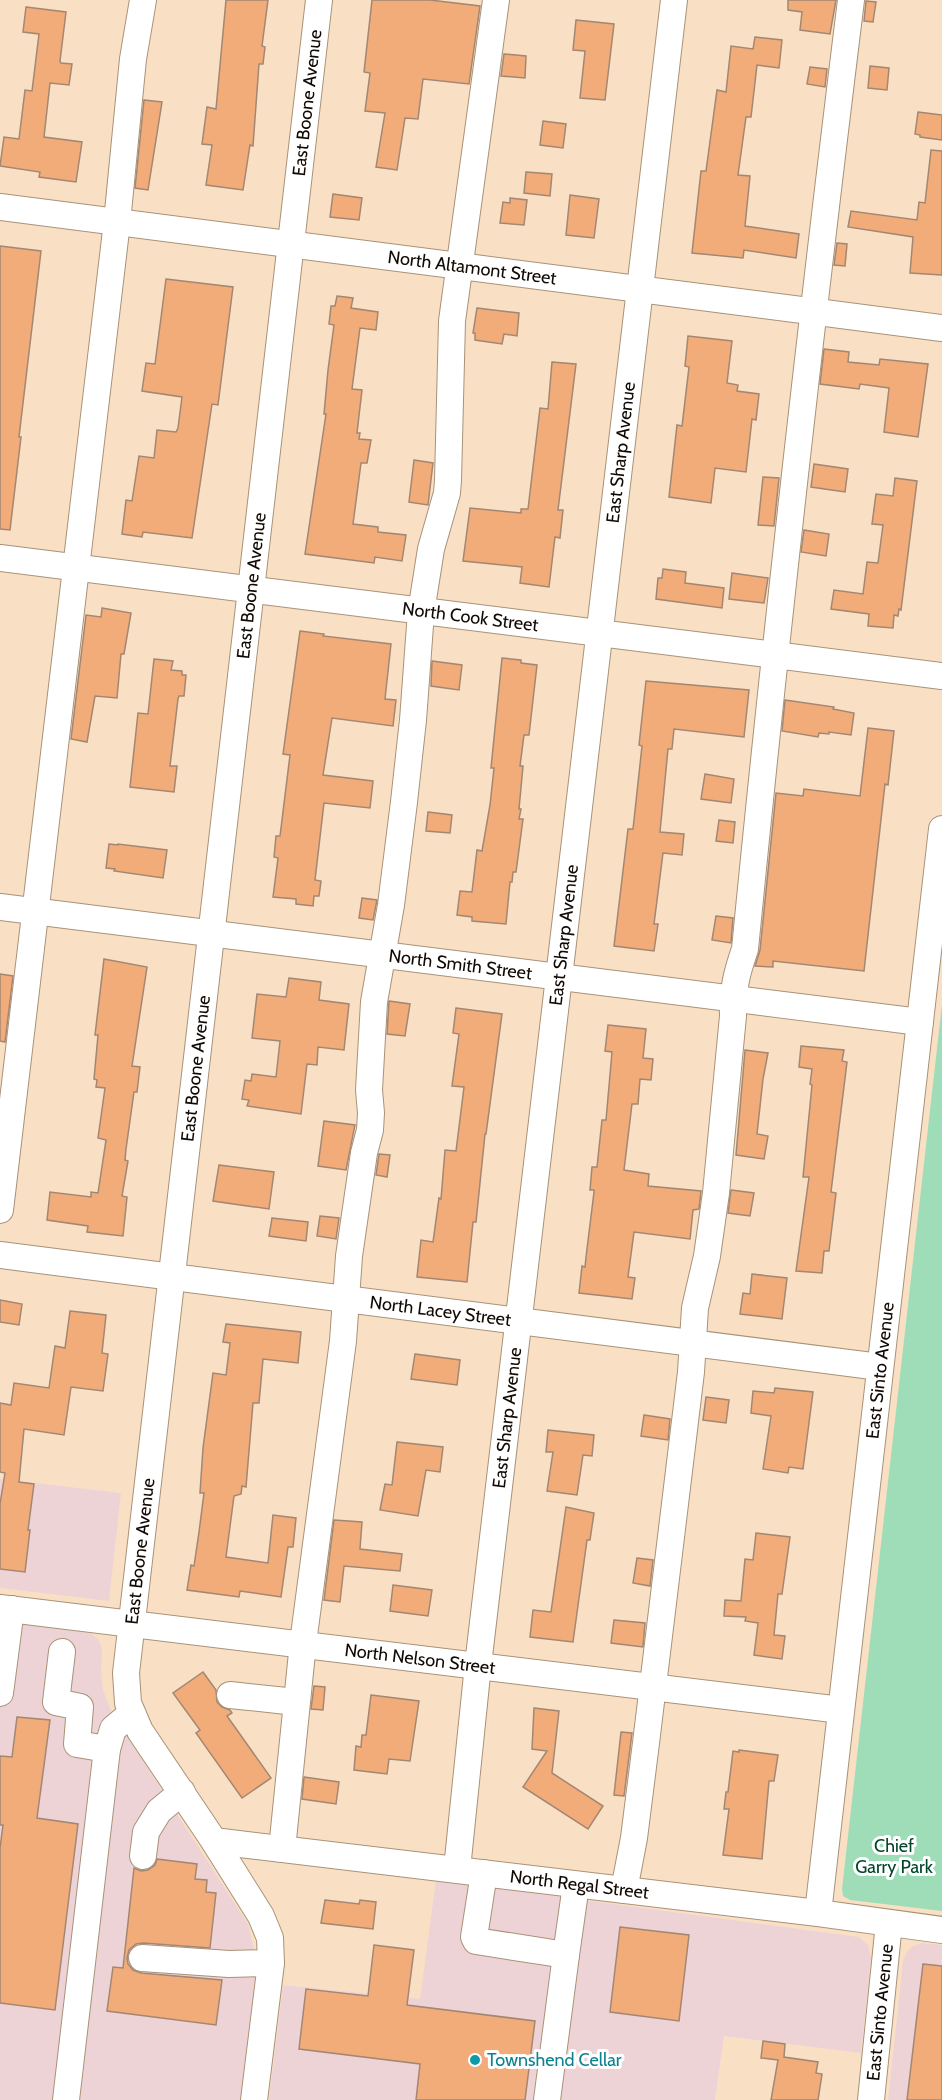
<svg xmlns="http://www.w3.org/2000/svg" width="942" height="2100" font-family="Cabin,sans-serif">
	<rect width="100%" height="100%" fill="#f9e0c5"/>
	<g fill="#eed3d6">
		<path d="M0,1479L121,1493L109,1601L0,1588Z"/>
		<path d="M0,1621L90,1633L98,1639L102,1648L101,1672L103,1690L112,1713L248,1924L254,1948L256,1973L240,2100H0Z"/>
		<path d="M436,1880L859,1937L868,1945L871,1958L861,2053L724,2036L715,2100H269L283,1985L420,1999Z"/>
		<path d="M922,1943L942,1945V2100H888L903,1960L907,1952L913,1946Z"/>
	</g>
	<path fill="#9fddb8" d="M942,1004V1911L850,1900L843,1896L842,1889Z"/>
	<g fill="#f1ac7a" stroke="#a38773" stroke-width="1.5">
		<path d="M226,0H268L262,46L265,47L263,64H259L253,146L250,145L243,190L206,185L212,145L202,144L207,107L216,109Z"/>
		<path d="M372,0H430L480,6L469,84L423,79L418,119L405,118L397,170L376,167L385,113L365,111L370,73L364,72Z"/>
		<path d="M788,0H836L830,34L800,30L802,12L788,10Z"/>
		<path d="M866,1L876,2L873,22L864,21Z"/>
		<path d="M26,7L66,12L60,61L61,63L72,64L69,85L50,83L44,137L82,142L76,182L39,177L40,172L0,166L4,137L19,139L25,90L32,91L39,34L23,32Z"/>
		<path d="M576,20L614,24L605,100L580,98L585,51L573,50Z"/>
		<path d="M755,37L782,40L779,68L757,65L751,117H746L738,175L750,176L745,226L799,234L796,258L744,250L743,258L692,253L701,171H706L717,90L726,92L731,46L753,49Z"/>
		<path d="M504,54L526,56L525,78L501,76Z"/>
		<path d="M870,66L889,68L887,90L868,88Z"/>
		<path d="M810,67L827,69L825,87L807,84Z"/>
		<path d="M144,100L162,102L148,190L135,188Z"/>
		<path d="M918,112L942,115V140L920,137V135L915,134Z"/>
		<path d="M543,121L566,124L563,148L540,145Z"/>
		<path d="M931,150L942,151V275L910,273L913,237L848,227L851,211L917,220L919,202L925,203Z"/>
		<path d="M526,172L552,174L550,196L524,193Z"/>
		<path d="M333,194L362,198L359,220L330,217Z"/>
		<path d="M570,195L599,199L594,238L566,235Z"/>
		<path d="M510,198L527,200L524,225L500,223L503,202L510,203Z"/>
		<path d="M837,243L847,244L845,266L834,265Z"/>
		<path d="M0,246L41,251L19,437H21L10,530L0,529Z"/>
		<path d="M166,279L233,287L218,405L212,404L192,538L143,532L142,537L122,534L126,500L132,501L139,456L154,458L157,430L176,432L178,428L182,397L142,391L146,363L155,364Z"/>
		<path d="M337,296L353,298L351,308L378,312L376,330L360,328L352,389L362,390L357,433H360L359,439L371,440L367,463H361L353,524L378,527V532L406,535L402,561L375,557L374,563L305,554L326,414H324L328,370L334,325L329,324L331,306H335Z"/>
		<path d="M477,308L519,313L517,336L504,334L502,344L475,340V333H473Z"/>
		<path d="M688,336L732,341L727,383L738,385L737,391L759,394L756,420L752,419L746,472L715,468L711,503L669,497L677,425L682,426L689,367L685,366Z"/>
		<path d="M824,349L849,352L848,362L879,365L880,359L928,364L918,437L884,432L889,388L860,384L859,389L820,384Z"/>
		<path d="M552,362L576,364L558,510H563L560,538L555,537L549,587L520,583L522,567L463,561L470,508L521,513V509H528L540,408L548,409Z"/>
		<path d="M414,460L433,463L428,505L409,502Z"/>
		<path d="M814,464L848,469L845,492L811,487Z"/>
		<path d="M763,477L779,478L774,526L758,525Z"/>
		<path d="M895,478L917,481L901,610L899,609L898,616L894,615L893,628L868,626L869,614L831,609L834,590L863,594L867,562L878,563L883,525L872,524L876,494L893,496Z"/>
		<path d="M804,530L829,534L826,556L801,552Z"/>
		<path d="M663,569L686,572L685,583L724,588L722,608L656,599L658,578H662Z"/>
		<path d="M732,573L768,578L764,603L729,599Z"/>
		<path d="M102,608L131,613L124,654H121L117,698L95,696L87,742L71,739L86,615L101,617Z"/>
		<path d="M300,631L324,634L323,636L391,644L385,699L396,700L393,726L332,718L323,775L373,781L370,808L324,803L315,880L321,881L319,896H314L313,906L296,904V899L273,897L278,858L274,857L276,836H280L290,755L283,754Z"/>
		<path d="M502,658L521,660V663L537,665L529,735H524L520,766H523L519,809H521L519,819H523L516,872H513L512,882H510L506,924L472,921V917L457,915L460,891L472,892L477,850L482,851L490,805L494,768H491Z"/>
		<path d="M154,659L173,661L171,670L182,671V675H186L184,696H179L178,699L170,766H177L174,792L130,787L138,713L148,714Z"/>
		<path d="M432,661L462,665L459,690L431,686Z"/>
		<path d="M646,681L749,690L744,737L674,729L672,749H668L660,832L684,834L682,855L663,853L654,924H658L654,951L614,946L628,829H633L642,746L639,745Z"/>
		<path d="M785,700L834,707L833,709L854,713L851,735L829,732V734L819,733L818,737L782,731Z"/>
		<path d="M868,728L894,731L888,785L885,784L864,971L773,961V967L755,966L760,950L776,793L803,796L804,789L860,796Z"/>
		<path d="M705,774L734,779L731,803L701,799Z"/>
		<path d="M428,812L452,815L450,833L426,831Z"/>
		<path d="M719,820L735,822L733,843L716,841Z"/>
		<path d="M109,844L118,845V844L167,850L163,878L114,871L115,869L106,868Z"/>
		<path d="M362,898L377,900L373,920L359,918Z"/>
		<path d="M716,916L733,918L731,943L712,940Z"/>
		<path d="M104,959L147,967L132,1066L140,1067L137,1092H134L126,1149L125,1160L128,1161L122,1196L127,1197L123,1236L87,1232L88,1226L47,1220L50,1192L91,1197V1192L98,1193L106,1140L98,1138L105,1088L96,1087L97,1080L94,1079L98,1035H95Z"/>
		<path d="M0,974L13,976L5,1042L0,1041Z"/>
		<path d="M289,978L321,982L319,1000L349,1004L344,1050L318,1047L317,1065L307,1064L301,1114L247,1106L249,1100L242,1099L245,1080L251,1081L252,1074L276,1077L280,1041L252,1038L257,994L286,997Z"/>
		<path d="M389,1001L410,1004L405,1036L387,1034Z"/>
		<path d="M456,1008L502,1014L486,1134H485L476,1222H473L467,1282L417,1277L421,1240L433,1242L439,1198L441,1199L445,1150L456,1151L464,1087L452,1086L459,1034L453,1033Z"/>
		<path d="M608,1025L646,1029L643,1058L653,1059L651,1080L640,1079L638,1104H632L624,1170L649,1174L648,1186L701,1191L699,1209L693,1210L690,1239L634,1232L628,1277L635,1278L632,1299L579,1293L582,1266L585,1267L586,1257L594,1192V1190H590L592,1167H597L602,1120H606L612,1052L605,1051Z"/>
		<path d="M801,1046L844,1050L842,1061L847,1062L831,1192L836,1193L829,1251H824L822,1273L796,1271L809,1177H803L812,1085L810,1084L812,1069L799,1067Z"/>
		<path d="M745,1050L768,1053L763,1079L757,1134L768,1136L764,1159L736,1155Z"/>
		<path d="M324,1121L355,1125L346,1170L318,1166Z"/>
		<path d="M379,1154L390,1155L387,1177L376,1175Z"/>
		<path d="M219,1165L274,1172L269,1209L213,1201Z"/>
		<path d="M731,1190L754,1193L750,1216L728,1213Z"/>
		<path d="M320,1216L339,1218L336,1239L317,1236Z"/>
		<path d="M272,1218L308,1222L306,1241L269,1236Z"/>
		<path d="M752,1274L787,1278L782,1319L740,1314L743,1293L750,1294Z"/>
		<path d="M0,1300L22,1304L19,1325L0,1322Z"/>
		<path d="M70,1311L106,1315L102,1353L108,1354L103,1391L71,1387L64,1435L24,1429L19,1482L34,1484L28,1530H30L25,1572L0,1569V1504L5,1473L0,1472V1403L11,1405L14,1383L49,1388L55,1346L65,1348Z"/>
		<path d="M226,1324L301,1332L298,1363L263,1359L259,1403H253L246,1487L242,1486L241,1494L234,1496L226,1557L268,1563L273,1515L296,1518L293,1547H288L281,1597L240,1591L239,1597L187,1590L191,1565L194,1566L199,1532L204,1493H200L203,1448L213,1373L226,1375L230,1343L223,1342Z"/>
		<path d="M415,1354L460,1360L457,1385L411,1379Z"/>
		<path d="M775,1388L813,1392L803,1469L789,1467L788,1473L763,1469L771,1416L751,1413L753,1391L774,1393Z"/>
		<path d="M706,1397L729,1400L726,1423L703,1420Z"/>
		<path d="M644,1415L670,1419L668,1440L641,1436Z"/>
		<path d="M548,1430L594,1435L592,1456L583,1455L577,1495L547,1491L553,1452H546Z"/>
		<path d="M397,1442L443,1447L440,1472L426,1470L418,1516L380,1510L385,1484L392,1485Z"/>
		<path d="M566,1507L594,1513L590,1540H587L573,1642L530,1637L533,1610L551,1612Z"/>
		<path d="M334,1520L362,1522L360,1549L402,1554L400,1571L344,1566L340,1602L324,1600Z"/>
		<path d="M756,1533L790,1537L782,1594H778L774,1635L785,1636L782,1659L754,1655L758,1623L745,1621L746,1617L724,1616L725,1600L741,1601L745,1559L753,1560Z"/>
		<path d="M637,1558L653,1560L650,1586L633,1583Z"/>
		<path d="M393,1585L432,1590L428,1616L390,1611Z"/>
		<path d="M614,1620L645,1623L643,1647L611,1643Z"/>
		<path d="M203,1672L216,1690L217,1702L222,1707L230,1710L232,1713L227,1716L271,1778L242,1798L196,1733L200,1730L173,1693Z"/>
		<path d="M314,1686L325,1687L323,1710L311,1709Z"/>
		<path d="M371,1695L419,1701L410,1761L389,1759L387,1774L354,1770L356,1746L361,1747L362,1735H366Z"/>
		<path d="M534,1708L559,1711L552,1773L603,1806L588,1829L523,1787L547,1751L532,1749Z"/>
		<path d="M17,1717L50,1720L37,1818L78,1824L55,2010L0,2003V1848L3,1825H0V1756L12,1757Z"/>
		<path d="M621,1732L632,1733L624,1796L614,1795Z"/>
		<path d="M739,1750L778,1755L774,1781H769L762,1859L723,1855L729,1809H724L726,1792H728L733,1751L739,1752Z"/>
		<path d="M304,1777L339,1782L336,1804L302,1799Z"/>
		<path d="M157,1859L197,1864L195,1879L207,1880L206,1892L216,1893L210,1948L143,1943L136,1944L129,1950L127,1958L128,1964L133,1970L141,1973L222,1980L216,2025L107,2011L113,1967L123,1968L134,1868L141,1871L148,1870L155,1865Z"/>
		<path d="M325,1900L359,1904L360,1900L376,1902L373,1929L321,1923Z"/>
		<path d="M620,1927L689,1935L679,2021L610,2012Z"/>
		<path d="M374,1945L414,1950L407,2005L535,2021L525,2100H416L420,2064L299,2049L306,1989L368,1996Z"/>
		<path d="M923,1964L942,1966V2100H907Z"/>
		<path d="M763,2041L785,2044L784,2057L818,2062L816,2073L822,2074L818,2100H771L778,2060L761,2058Z"/>
	</g>
	<g fill="none" stroke-linecap="round" stroke-linejoin="round">
		<defs>
			<g id="minor">
				<path id="s1" d="M0,207L942,328"/>
				<path id="s2" d="M0,558L942,676"/>
				<path id="s3" d="M0,907L920,1022"/>
				<path d="M0,1210L117,222L133,59L143,0"/>
				<path id="s4" d="M0,1255L880,1367"/>
				<path id="s5" d="M0,1608L841,1710"/>
				<path d="M62,1652L56,1702L80,1707L77,1744L107,1749"/>
				<path d="M0,1693L11,1609"/>
				<path d="M230,1695L296,1702"/>
				<path id="s6" d="M214,1841L818,1913L942,1930"/>
				<path d="M282,1849L303,1643L343,1341L349,1256L364,1153L370,1130L371,1113L369,1090L374,1002L391,905L404,802L413,720L421,612L431,549L447,493L448,480L452,321L496,0"/>
				<path d="M143,1856L146,1832L159,1811L182,1792"/>
				<path id="s7" d="M457,1869L478,1665L674,0"/>
				<path d="M484,1873L474,1937L476,1941L566,1955L576,1885"/>
				<path d="M624,1890L634,1838L646,1743L691,1372L695,1308L707,1256L716,1193L733,1016C732,991 737,972 745,949C776,632 812,316 851,0"/>
				<path id="s8" d="M818,1913L942,829"/>
				<path d="M142,1958L229,1964L271,1963"/>
				<path d="M66,2100L107,1749L113,1729L132,1713"/>
				<path id="s9" d="M254,2100L271,1963L270,1938L261,1916L214,1841L140,1731L128,1703L126,1673L319,0"/>
				<path d="M547,2100L566,1955"/>
				<path id="s10" d="M871,2100L889,1923"/>
			</g>
		</defs>
		<use href="#minor" stroke="#a89278" stroke-width="28"/>
		<use href="#minor" stroke="#fff" stroke-width="26"/>
	</g>
	<circle fill="#0f9aa8" stroke="#fff" stroke-width="2" cx="475" cy="2060" r="6"/>
	<g text-anchor="middle" dominant-baseline="central" stroke-width="6" stroke-linejoin="round" paint-order="stroke">
		<g font-size="18" fill="#110903" stroke="#fff">
			<text stroke="none"><textPath href="#s9" startOffset="2049">East Boone Avenue</textPath></text>
			<text stroke="none"><textPath href="#s1" startOffset="476">North Altamont Street</textPath></text>
			<text stroke="none"><textPath href="#s7" startOffset="1426">East Sharp Avenue</textPath></text>
			<text stroke="none"><textPath href="#s9" startOffset="1563">East Boone Avenue</textPath></text>
			<text stroke="none"><textPath href="#s2" startOffset="474">North Cook Street</textPath></text>
			<text stroke="none"><textPath href="#s7" startOffset="940">East Sharp Avenue</textPath></text>
			<text stroke="none"><textPath href="#s3" startOffset="464">North Smith Street</textPath></text>
			<text stroke="none"><textPath href="#s9" startOffset="1077">East Boone Avenue</textPath></text>
			<text stroke="none"><textPath href="#s4" startOffset="444">North Lacey Street</textPath></text>
			<text stroke="none"><textPath href="#s8" startOffset="546">East Sinto Avenue</textPath></text>
			<text stroke="none"><textPath href="#s7" startOffset="454">East Sharp Avenue</textPath></text>
			<text stroke="none"><textPath href="#s9" startOffset="591">East Boone Avenue</textPath></text>
			<text stroke="none"><textPath href="#s5" startOffset="423">North Nelson Street</textPath></text>
			<text stroke="none"><textPath href="#s6" startOffset="368">North Regal Street</textPath></text>
			<text stroke="none"><textPath href="#s10" startOffset="88">East Sinto Avenue</textPath></text>
		</g>
		<g font-size="18" fill="#01462a" stroke="#fff">
			<text x="894" y="1846">Chief<tspan x="894" dy="21">Garry Park</tspan></text>
		</g>
		<g font-size="18" fill="#0d838f" stroke="#fff" text-anchor="start">
			<text x="487" y="2060">Townshend Cellar</text>
		</g>
	</g>
</svg>
